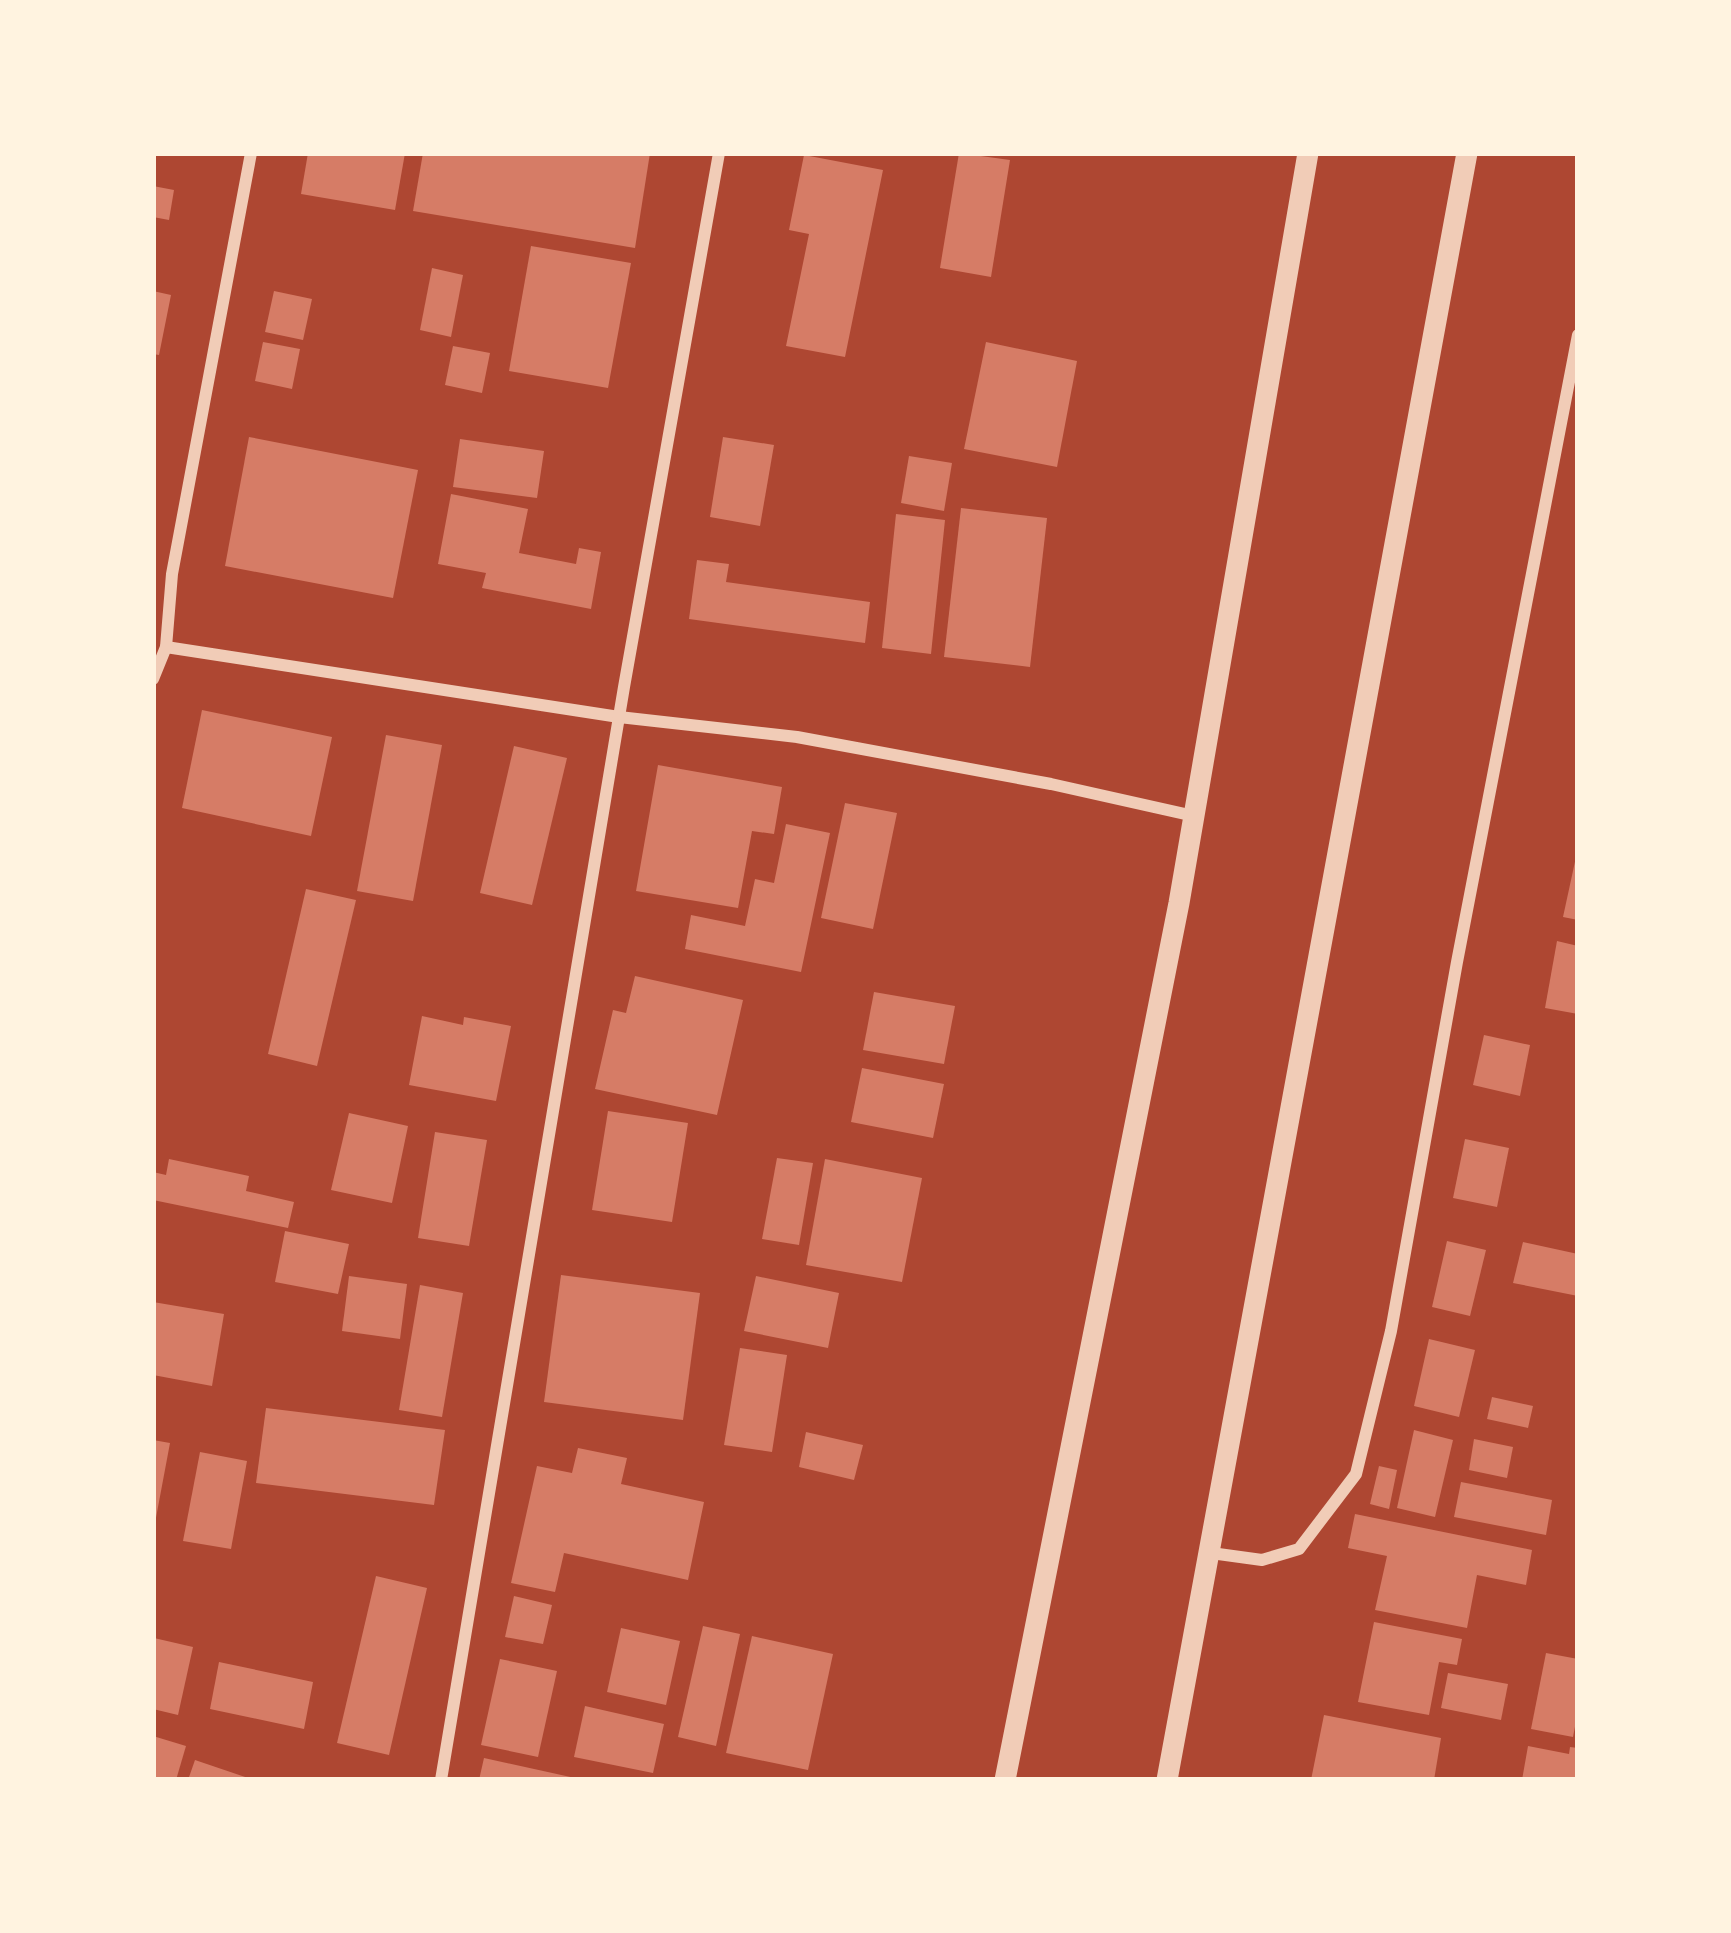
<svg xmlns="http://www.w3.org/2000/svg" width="1731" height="1933" font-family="'Work Sans',sans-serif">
	<rect width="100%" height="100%" fill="#c8553d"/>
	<rect fill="#ae4732" x="153" y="153" width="1425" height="1627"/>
	<g fill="#d67c66">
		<path d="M308,153H405L395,210L301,194Z"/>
		<path d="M423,153H650L635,248L413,211Z"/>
		<path d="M959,153L1010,160L991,277L940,268Z"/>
		<path d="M804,155L883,170L845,357L786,346L809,234L789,230Z"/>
		<path d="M153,186L174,190L169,220L153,217Z"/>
		<path d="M531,246L631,263L608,388L509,371Z"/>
		<path d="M432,268L463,275L451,337L420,330Z"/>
		<path d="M153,291L171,295L159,355L153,354Z"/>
		<path d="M274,291L312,299L303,340L265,332Z"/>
		<path d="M263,342L300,349L292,389L255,381Z"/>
		<path d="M986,342L1077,361L1057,467L964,449Z"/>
		<path d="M453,346L490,353L482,393L445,385Z"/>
		<path d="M249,437L418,470L393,598L225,566Z"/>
		<path d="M723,437L774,445L760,526L710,517Z"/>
		<path d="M460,439L544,451L537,498L453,487Z"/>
		<path d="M909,456L952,463L944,511L901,503Z"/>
		<path d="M451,494L528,509L519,553L576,564L579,548L601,552L591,609L482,588L486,573L438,564Z"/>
		<path d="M961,508L1047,518L1030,667L944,657Z"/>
		<path d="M896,514L945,520L931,654L882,648Z"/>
		<path d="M697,560L729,564L726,582L870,602L865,643L689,619Z"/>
		<path d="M202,710L332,737L311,836L182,808Z"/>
		<path d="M386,735L442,745L413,901L357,891Z"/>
		<path d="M514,746L567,758L532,905L480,893Z"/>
		<path d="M658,765L782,787L774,834L752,831L738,908L636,891Z"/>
		<path d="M845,803L897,813L873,929L821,918Z"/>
		<path d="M786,824L830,833L801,972L685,949L691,915L745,926L755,879L774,883Z"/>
		<path d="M1576,857L1578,858V920L1563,917Z"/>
		<path d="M306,889L356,900L317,1066L268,1054Z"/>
		<path d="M1557,941L1578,946V1014L1545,1008Z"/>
		<path d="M635,976L743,1000L717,1115L595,1089L613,1010L626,1013Z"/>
		<path d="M874,992L955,1006L944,1064L863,1050Z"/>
		<path d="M422,1016L463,1025L464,1017L511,1026L496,1101L409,1085Z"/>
		<path d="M1484,1035L1530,1045L1520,1096L1473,1085Z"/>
		<path d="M862,1068L944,1084L933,1138L851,1122Z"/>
		<path d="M608,1111L688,1123L672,1222L592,1210Z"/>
		<path d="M349,1113L408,1126L392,1203L331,1190Z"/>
		<path d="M435,1132L487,1140L469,1246L418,1238Z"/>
		<path d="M1465,1139L1509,1148L1497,1207L1453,1198Z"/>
		<path d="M777,1158L813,1163L799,1245L762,1239Z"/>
		<path d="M169,1159L249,1176L246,1191L294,1202L288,1228L153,1200V1172L166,1175Z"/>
		<path d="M825,1159L922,1178L902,1282L806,1265Z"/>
		<path d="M285,1231L349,1244L338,1294L275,1282Z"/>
		<path d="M1447,1241L1486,1250L1470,1316L1432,1307Z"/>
		<path d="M1523,1242L1578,1254V1296L1513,1283Z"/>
		<path d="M561,1275L700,1293L683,1420L544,1402Z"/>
		<path d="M349,1276L407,1284L400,1339L342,1331Z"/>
		<path d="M756,1276L839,1293L828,1348L744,1331Z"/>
		<path d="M420,1285L463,1293L442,1417L399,1410Z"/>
		<path d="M153,1302L224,1314L212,1386L153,1375Z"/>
		<path d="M1429,1339L1475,1350L1459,1417L1414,1406Z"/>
		<path d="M740,1348L787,1355L772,1452L724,1445Z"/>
		<path d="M1492,1397L1533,1406L1528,1428L1487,1419Z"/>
		<path d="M266,1408L445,1430L434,1505L256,1483Z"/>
		<path d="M1414,1430L1453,1440L1435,1517L1397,1508Z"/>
		<path d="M806,1432L863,1445L854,1480L799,1467Z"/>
		<path d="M1474,1439L1513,1447L1507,1478L1469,1470Z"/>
		<path d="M153,1440L170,1443L155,1523H153Z"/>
		<path d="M578,1448L627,1458L621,1484L704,1502L688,1580L564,1553L555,1592L511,1583L537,1466L572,1473Z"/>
		<path d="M200,1452L247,1461L231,1549L183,1541Z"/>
		<path d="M1379,1466L1397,1470L1389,1509L1370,1504Z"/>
		<path d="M1461,1482L1552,1500L1546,1535L1454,1517Z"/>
		<path d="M1355,1514L1532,1550L1526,1585L1477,1575L1467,1628L1375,1610L1387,1556L1348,1548Z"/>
		<path d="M376,1576L427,1588L389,1755L337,1743Z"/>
		<path d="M514,1596L552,1605L543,1644L505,1637Z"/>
		<path d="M1374,1622L1462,1639L1457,1665L1439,1662L1429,1715L1358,1702Z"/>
		<path d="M703,1626L740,1634L716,1746L678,1737Z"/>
		<path d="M621,1628L680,1641L666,1705L607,1692Z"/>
		<path d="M752,1636L833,1654L808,1770L726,1753Z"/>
		<path d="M154,1638L193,1647L178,1715L153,1709Z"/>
		<path d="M1546,1653L1578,1659V1711L1573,1737L1531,1729Z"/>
		<path d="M500,1659L557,1671L538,1757L481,1745Z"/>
		<path d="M219,1662L313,1682L304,1729L210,1709Z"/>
		<path d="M1448,1673L1508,1684L1501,1720L1441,1708Z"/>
		<path d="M585,1706L664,1724L653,1773L574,1757Z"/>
		<path d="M1324,1715L1441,1738L1434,1780H1311Z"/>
		<path d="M153,1736L186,1746L176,1780H153Z"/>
		<path d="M1528,1746L1569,1754L1570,1747L1578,1748V1780H1522Z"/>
		<path d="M484,1758L575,1778V1780H479Z"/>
		<path d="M195,1760L251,1779V1780H188Z"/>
	</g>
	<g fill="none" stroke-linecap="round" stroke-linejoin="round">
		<g stroke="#f1ccb7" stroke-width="12">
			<path d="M166,647L619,717L797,737L1051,784L1194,816"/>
			<path d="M153,679L166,647L172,574L251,153"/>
			<path d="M1211,1553L1262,1560L1299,1549L1356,1474L1391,1331L1457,962L1578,335"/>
			<path d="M441,1780L624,687L719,153"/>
		</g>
		<g stroke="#f1ccb7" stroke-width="21">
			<path d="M1005,1780L1179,903L1308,153"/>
			<path d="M1167,1780L1467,153"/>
		</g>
	</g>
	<rect width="1731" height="1933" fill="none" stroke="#fff3e0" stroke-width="312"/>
</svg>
